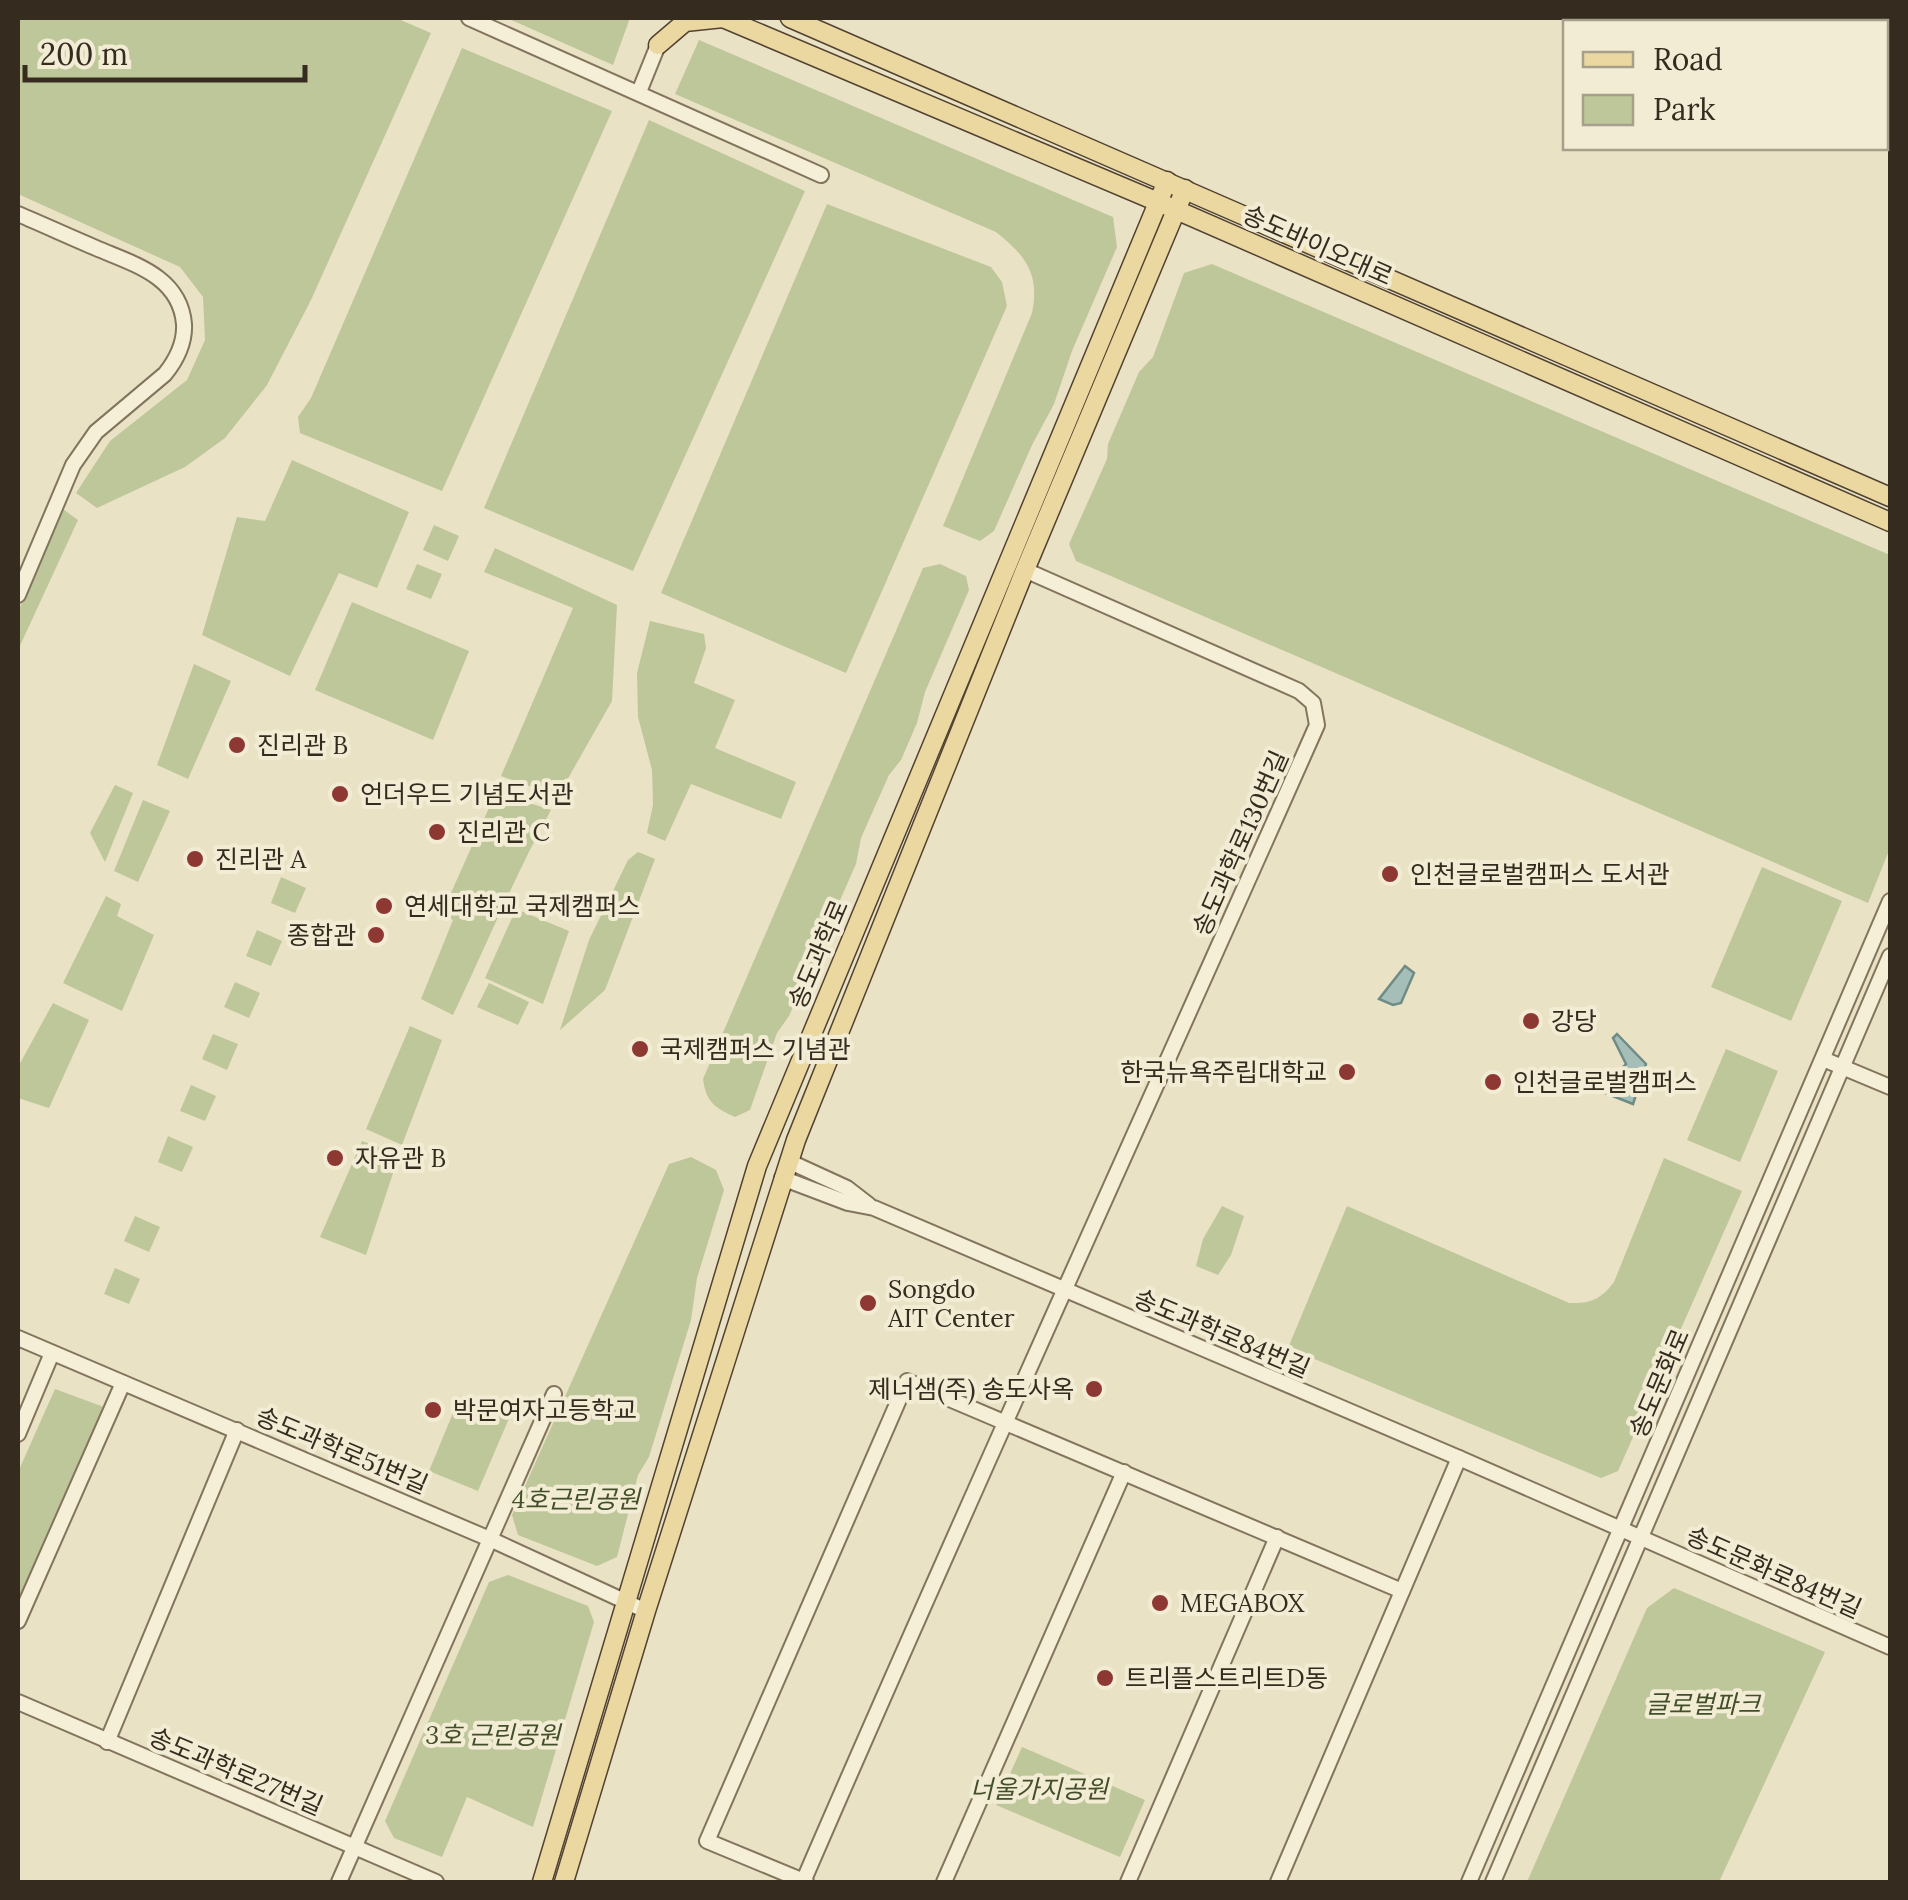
<svg xmlns="http://www.w3.org/2000/svg" width="1908" height="1900" font-family="Lora,'Noto Sans KR',serif">
	<rect width="100%" height="100%" fill="#eae2c5"/>
	<g fill="#bec79a">
		<path d="M18,18H396L431,33L311,300L267,385L225,438L185,467L97,508L76,493L110,441L187,380L205,340L203,297L180,267L18,194Z"/>
		<path d="M507,18H630L613,65Z"/>
		<path d="M699,40L1113,217L1117,247L1072,351L1054,404L1032,445L994,531L980,541L943,526L1032,313C1040,274 1026,256 996,232L675,94Z"/>
		<path d="M462,48L612,111L442,491L300,433L298,417L311,398Z"/>
		<path d="M649,120L805,191L633,571L484,508Z"/>
		<path d="M827,204L991,267L1002,282L1007,306L846,673L661,593Z"/>
		<path d="M1212,264L1890,555V848L1868,903L1076,561L1069,544L1107,459L1108,444L1139,372L1153,357L1184,273Z"/>
		<path d="M292,460L409,512L377,588L339,573L290,676L202,635L237,517L265,521Z"/>
		<path d="M60,507L78,520L18,650V612Z"/>
		<path d="M434,525L459,536L448,561L423,550Z"/>
		<path d="M495,548L617,605L612,701L558,796L501,776L573,608L484,572Z"/>
		<path d="M417,564L442,574L431,599L406,589Z"/>
		<path d="M940,564L966,576L969,590L925,692L917,723L901,760L889,775L861,838L856,864L789,1016L777,1033L750,1110L735,1117C715,1108 706,1102 703,1079L923,568Z"/>
		<path d="M352,602L469,651L433,740L315,690Z"/>
		<path d="M650,621L704,634L706,648L694,683L735,700L715,748L796,782L781,819L691,784L665,841L647,833L653,805L652,770L638,717L637,673Z"/>
		<path d="M194,664L231,681L188,779L157,765Z"/>
		<path d="M115,785L133,793L105,862L90,833Z"/>
		<path d="M496,792L551,810C514,877 486,946 453,1015L421,999L453,920L442,913Z"/>
		<path d="M143,800L170,811L138,882L114,871Z"/>
		<path d="M638,852L655,859L605,990L560,1030L589,940L628,860Z"/>
		<path d="M1762,867L1842,901L1791,1021L1711,987Z"/>
		<path d="M281,877L306,888L295,913L271,903Z"/>
		<path d="M106,896L121,904L117,916L154,935L122,1011L63,983Z"/>
		<path d="M516,909L569,931L543,1004L485,978Z"/>
		<path d="M257,930L282,941L271,966L246,956Z"/>
		<path d="M235,982L260,993L249,1018L224,1007Z"/>
		<path d="M489,983L529,1002L518,1025L477,1007Z"/>
		<path d="M53,1003L89,1020L49,1108L18,1098V1067Z"/>
		<path d="M410,1026L442,1040L402,1145L366,1129Z"/>
		<path d="M213,1034L238,1044L227,1070L202,1059Z"/>
		<path d="M1726,1049L1778,1071L1740,1162L1687,1140Z"/>
		<path d="M191,1085L216,1096L205,1121L180,1111Z"/>
		<path d="M168,1136L193,1147L182,1172L158,1162Z"/>
		<path d="M362,1141L399,1155L366,1255L320,1237Z"/>
		<path d="M691,1157L716,1170L724,1190L697,1278L691,1320L649,1457L638,1475L617,1557L597,1566L518,1535L512,1515L669,1164Z"/>
		<path d="M1664,1158L1742,1191L1618,1471L1601,1478L1288,1348L1347,1206L1569,1303C1591,1304 1601,1299 1614,1282Z"/>
		<path d="M1222,1206L1244,1216L1231,1255L1218,1275L1196,1266L1203,1239Z"/>
		<path d="M135,1216L160,1227L149,1252L124,1241Z"/>
		<path d="M115,1268L140,1279L129,1304L104,1294Z"/>
		<path d="M55,1389L104,1407L18,1606V1472Z"/>
		<path d="M460,1396L510,1416L478,1491L429,1471Z"/>
		<path d="M508,1575L588,1606L594,1622L533,1827L467,1797L442,1857L394,1838L385,1821L489,1582Z"/>
		<path d="M1674,1588L1825,1652L1719,1882H1527L1647,1608Z"/>
		<path d="M1022,1747L1145,1800L1120,1857L996,1805Z"/>
	</g>
	<g fill="#a6beb8" stroke="#6e8b86" stroke-width="2.5">
		<path d="M1405,966L1414,973L1401,1003L1393,1005L1379,999Z"/>
		<path d="M1617,1034L1646,1064L1633,1104L1600,1091L1626,1064L1613,1038Z"/>
	</g>
	<g fill="none" stroke-linecap="round" stroke-linejoin="round">
		<defs>
			<g id="minor">
				<path d="M469,18L821,175"/>
				<path d="M639,92L658,45"/>
				<path d="M18,214C44,225 70,237 96,248C133,264 180,276 184,324C185,343 177,359 165,374L96,432L73,465L18,595"/>
				<path d="M1823,1059L1890,1087"/>
				<path d="M788,1161L847,1188L869,1205"/>
				<path d="M782,1178L848,1203L874,1208L1459,1458L1890,1647"/>
				<path d="M18,1338L492,1540L646,1611"/>
				<path d="M18,1434L52,1353"/>
				<path d="M18,1621L123,1383"/>
				<path d="M18,1702L436,1882"/>
				<path d="M107,1742L237,1430"/>
				<path d="M339,1882L554,1394"/>
				<path d="M803,1882C970,1495 1146,1111 1317,725L1313,703L1299,691L1025,570"/>
				<path d="M806,1882L707,1841L907,1381L1402,1591"/>
				<path d="M944,1882L1124,1472"/>
				<path d="M1128,1882L1277,1537"/>
				<path d="M1278,1882L1459,1458"/>
				<path d="M1469,1882L1890,901"/>
				<path d="M1493,1882L1890,956"/>
			</g>
			<g id="major">
				<path d="M723,18L1158,202L1890,522"/>
				<path d="M790,18L1890,497"/>
				<path d="M658,45L685,22L723,18"/>
				<path d="M542,1882L757,1166L1167,181"/>
				<path d="M564,1882L646,1611L796,1140L1025,570L1185,189"/>
			</g>
		</defs>
		<use href="#minor" stroke="#83745d" stroke-width="18"/>
		<use href="#major" stroke="#514231" stroke-width="21"/>
		<use href="#minor" stroke="#f5efd7" stroke-width="14"/>
		<use href="#major" stroke="#ead8a0" stroke-width="18"/>
	</g>
	<g fill="#8d3832" stroke="#f2ecd4" stroke-width="4">
		<circle cx="237" cy="745" r="10"/>
		<circle cx="340" cy="794" r="10"/>
		<circle cx="437" cy="832" r="10"/>
		<circle cx="195" cy="859" r="10"/>
		<circle cx="1390" cy="874" r="10"/>
		<circle cx="384" cy="906" r="10"/>
		<circle cx="376" cy="935" r="10"/>
		<circle cx="1531" cy="1021" r="10"/>
		<circle cx="640" cy="1049" r="10"/>
		<circle cx="1347" cy="1072" r="10"/>
		<circle cx="1493" cy="1082" r="10"/>
		<circle cx="335" cy="1158" r="10"/>
		<circle cx="868" cy="1303" r="10"/>
		<circle cx="1094" cy="1389" r="10"/>
		<circle cx="433" cy="1410" r="10"/>
		<circle cx="1160" cy="1603" r="10"/>
		<circle cx="1105" cy="1678" r="10"/>
	</g>
	<g text-anchor="middle" dominant-baseline="central" stroke-width="8" stroke-linejoin="round" paint-order="stroke">
		<g font-size="25" fill="#352b1f" stroke="#f2ecd4">
			<text transform="translate(1318 245) rotate(24)">송도바이오대로</text>
			<text transform="translate(1240 843) rotate(-66)">송도과학로130번길</text>
			<text transform="translate(818 954) rotate(-67)">송도과학로</text>
			<text transform="translate(1222 1333) rotate(23)">송도과학로84번길</text>
			<text transform="translate(1659 1383) rotate(-67)">송도문화로</text>
			<text transform="translate(342 1450) rotate(23)">송도과학로51번길</text>
			<text transform="translate(1774 1572) rotate(24)">송도문화로84번길</text>
			<text transform="translate(236 1771) rotate(23)">송도과학로27번길</text>
		</g>
		<g font-size="25" fill="#352b1f" stroke="#f2ecd4" text-anchor="start">
			<text x="257" y="745">진리관 B</text>
			<text x="360" y="794">언더우드 기념도서관</text>
			<text x="457" y="832">진리관 C</text>
			<text x="215" y="859">진리관 A</text>
			<text x="1410" y="874">인천글로벌캠퍼스 도서관</text>
			<text x="404" y="906">연세대학교 국제캠퍼스</text>
			<text x="356" y="935" text-anchor="end">종합관</text>
			<text x="1551" y="1021">강당</text>
			<text x="660" y="1049">국제캠퍼스 기념관</text>
			<text x="1327" y="1072" text-anchor="end">한국뉴욕주립대학교</text>
			<text x="1513" y="1082">인천글로벌캠퍼스</text>
			<text x="355" y="1158">자유관 B</text>
			<text x="888" y="1289">Songdo<tspan x="888" dy="29">AIT Center</tspan></text>
			<text x="1074" y="1389" text-anchor="end">제너샘(주) 송도사옥</text>
			<text x="453" y="1410">박문여자고등학교</text>
			<text x="1180" y="1603">MEGABOX</text>
			<text x="1125" y="1678">트리플스트리트D동</text>
		</g>
		<g font-size="25" font-style="italic" fill="#424f28" stroke="#f2ecd4">
			<text x="576" y="1499">4호근린공원</text>
			<text x="1703" y="1704">글로벌파크</text>
			<text x="493" y="1735">3호 근린공원</text>
			<text x="1039" y="1789">너울가지공원</text>
		</g>
	</g>
	<rect width="1908" height="1900" fill="none" stroke="#352b1f" stroke-width="40"/>
	<rect x="1563" y="20" width="325" height="130" fill="#f2ecd4" stroke="#a69f8c" stroke-width="2.5"/>
	<rect x="1583" y="52" width="50" height="15" fill="#ead8a0" stroke="#a69f8c" stroke-width="2.5"/>
	<text x="1653" y="70" font-size="30" fill="#352b1f">Road</text>
	<rect x="1583" y="95" width="50" height="30" fill="#bec79a" stroke="#a69f8c" stroke-width="2.5"/>
	<text x="1653" y="120" font-size="30" fill="#352b1f">Park</text>
	<path d="M25 65v15h280v-15" fill="none" stroke="#352b1f" stroke-width="5"/>
	<text x="40" y="65" font-size="30" fill="#352b1f" stroke="#f2ecd4" stroke-width="8" paint-order="stroke">200 m</text>
</svg>
